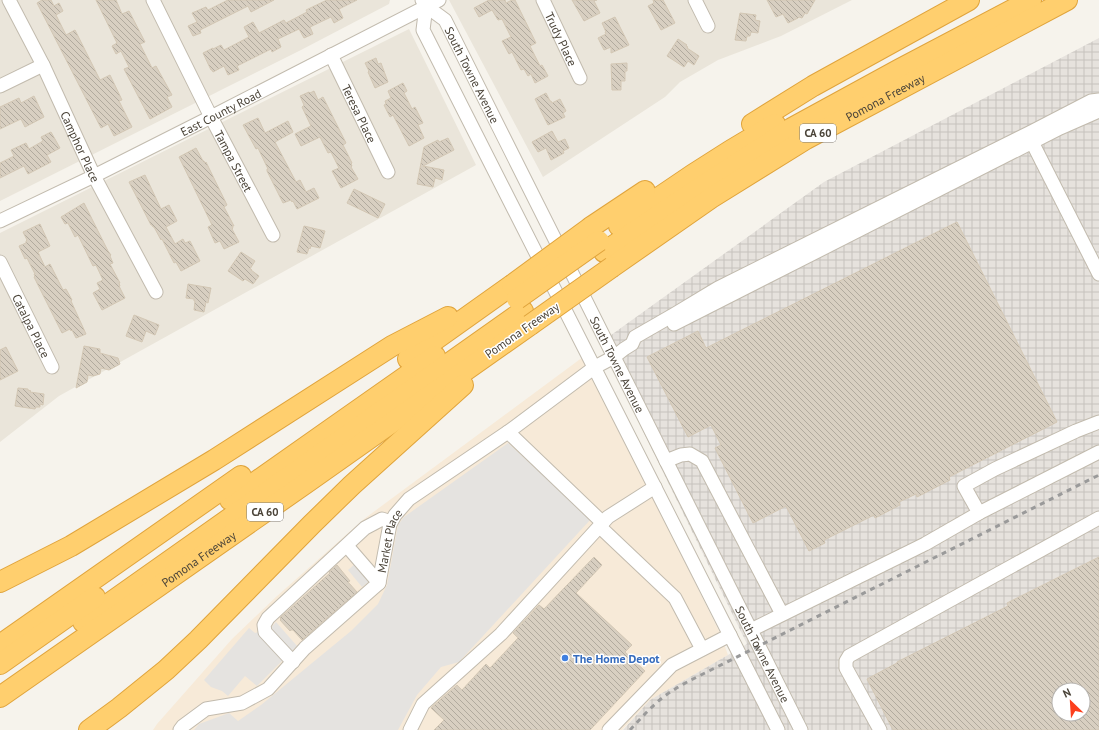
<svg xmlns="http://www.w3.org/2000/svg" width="1099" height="730" font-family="'PT Sans',sans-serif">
	<defs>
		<pattern id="industrial-grid" width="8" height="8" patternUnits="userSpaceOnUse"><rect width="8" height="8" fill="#e6e2dd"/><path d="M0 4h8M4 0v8" fill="none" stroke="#c7c3be"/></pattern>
		<pattern id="building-back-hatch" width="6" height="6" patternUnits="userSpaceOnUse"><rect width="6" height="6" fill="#d8cfc1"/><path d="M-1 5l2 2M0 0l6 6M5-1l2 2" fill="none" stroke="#b1aa9e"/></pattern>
	</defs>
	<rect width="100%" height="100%" fill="#f6f3ec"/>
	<g fill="#eae5da">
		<path d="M0,0H390L389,4L301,50L0,201Z"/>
		<path d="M449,0H852L781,36L718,60L680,82L665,97L543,177Z"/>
		<path d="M409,29L476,165L59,396L0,442V233Z"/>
	</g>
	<path fill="#f7ead8" d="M583,357L720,633L728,655L650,700L622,730H153L157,724L232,639L277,596L364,519Z"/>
	<path fill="url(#industrial-grid)" fill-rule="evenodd" d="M1099,38V730H623L650,700L747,644L600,343L824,182ZM1059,690H1083V714H1059Z"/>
	<g fill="#e5e3e0">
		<path d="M508,443L591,519L459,662L441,667L417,695L398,730H194L199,724L229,713L238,721L261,705L351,631L378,604L387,585L398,525L404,517Z"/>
		<path d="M363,557L370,581L362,587L348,570Z"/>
		<path d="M276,622L297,646L257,686L245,676L228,696L222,691L211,687L204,680L249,628L255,633L270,629Z"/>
	</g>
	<g fill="url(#building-back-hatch)" stroke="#d3c7b4" fill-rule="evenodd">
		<path d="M42,0H51L54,6L59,3L63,11L56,15L66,35L75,30L100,80L110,75L122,100L119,101L132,127L114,136L108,124L101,128L37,3Z"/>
		<path d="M96,0H116L122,14L129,11L145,42L140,44L152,68L156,66L172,95L167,97L172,107L150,119L124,69L129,67L121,51L116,54L112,46L117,43Z"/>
		<path d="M228,0H274L251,12L248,6L200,30L201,33L193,36L188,26L197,22L192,13L206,7L208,10Z"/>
		<path d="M327,0H357L339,9L343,18L334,23L331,17L310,27L313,34L304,38L299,29L278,39L281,47L272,52L271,49L237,66L239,70L228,75L224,66L213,72L212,70H211L203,53L213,48V49L221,45L224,50L249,37L244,27L253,22L258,31L259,33L284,20L286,23L307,12L306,10Z"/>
		<path d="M489,0H505L506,3L512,0H515L536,43L530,46L540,66L542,65L548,76L535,83L531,74L528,76L524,69L521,70L512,52L509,54L502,41L511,37L502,19L498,20L492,10L479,17L474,8Z"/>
		<path d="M572,0H597L594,1L600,13L584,21Z"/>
		<path d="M653,0H663L675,23L661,30L648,6L654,3Z"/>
		<path d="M767,0H815L807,14L805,13L802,18L799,17L798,18L788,23L783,14L776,17Z"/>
		<path d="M740,13L756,15L755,20L760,21L758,33L751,32L750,36H747L746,41L735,40Z"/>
		<path d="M615,17L629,45L611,53V47L604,50L598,38L606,34L605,32H606L602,23Z"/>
		<path d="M678,39L687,45L686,46L688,47L687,48L699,56L694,65L688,61L684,67L667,56Z"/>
		<path d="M376,58L378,64L381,63L388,82L375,88L368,72L369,71L365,63Z"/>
		<path d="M627,63V71H625V81H621V90H612L611,64Z"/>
		<path d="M403,83L407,91L404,93L412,109L415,107L423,123L418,125L424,138L409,146L393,115L390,117L384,105L386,104L385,101L391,98L388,91Z"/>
		<path d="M314,91L318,100L323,97L346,143L343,145L352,163L351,164L352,166L351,167L358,179L341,188L332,171L339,168L331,152L328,153L320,137L301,146L295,134L311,126L302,107L304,105L300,96L309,92L310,93Z"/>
		<path d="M546,93L550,101H551L552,103L560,99L566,111L563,113L565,117L548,125L535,99Z"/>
		<path d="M34,96L44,117L25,127L21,119L0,129V107L19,98L21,103Z"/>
		<path d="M258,118L265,133L288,121L293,132L275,142L296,182L300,180L306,192L314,188L319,198L297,209L293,201L292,202L291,200L283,203L267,171V169H268L258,148L256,149L243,125Z"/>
		<path d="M552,131L558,142L565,139L569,148L563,151L564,153L551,160L546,148L538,152L532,142Z"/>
		<path d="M51,132L60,148L47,155L51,162L28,174L24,166L0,178V163L14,156L11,150L26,143L29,149L43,141L41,137Z"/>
		<path d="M448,138L454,150L423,166L444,170L442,180L435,178L433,187L417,184L424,147L438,140L439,142Z"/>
		<path d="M196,148L203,161H204L205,163L206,162L227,205L224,207L234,226H232L233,228L232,229L239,242L224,249L220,241L215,243L208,227L212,225L179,157Z"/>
		<path d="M145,175L161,209L169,205L177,221L166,227L175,244L183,239L185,243L190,241L200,261L181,271L176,262L174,263L162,239L161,240L154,227H153L152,225H151L129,182Z"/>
		<path d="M354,189L385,204L378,218L347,203Z"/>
		<path d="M84,203L108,251L111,255L110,256L113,263L110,264L120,283H119L120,286H119L125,298L102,310L93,293L100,289L97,283L103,280L96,265L93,266L78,235L75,237L68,223L65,224L61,217Z"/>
		<path d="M957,222L1057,422L949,477L950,480L917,497L916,494L899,502L900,505L875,518L874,515L824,540L825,543L809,551L786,506L753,523L715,448L721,445L711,425L688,437L647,357L698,331L706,348Z"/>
		<path d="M40,224L50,246L38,252L45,267L50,264L63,290L66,289L72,300L71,301L86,334L76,338L72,330L71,331L70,329L62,333L34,277L35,276L34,274H35L27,258L25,259L19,246L26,243V241L27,240L23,232Z"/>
		<path d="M304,226L325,231L320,248L311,246L310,249L309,248L307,254L297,252Z"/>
		<path d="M241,252L255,261L250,269L252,270H251L259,276L253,284L245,279L243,281L228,271Z"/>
		<path d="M188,284L211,288L208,303L206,302L204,312L194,310L195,301H194V299L186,298Z"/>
		<path d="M134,315L159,325L155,335L146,331L142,342L126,336Z"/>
		<path d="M84,346L100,349V353L118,358L120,364L109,370L101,368L100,374L93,376L88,375L87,382L76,388Z"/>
		<path d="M6,347L18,371L0,380V350Z"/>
		<path d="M18,388L28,389V390L31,391L30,392L44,394L43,405L40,404V407H36L35,409L15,406Z"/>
		<path d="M594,557L602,565L576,593L632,645L625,652L645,671L590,730H434L444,720L431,708L457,685L462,690L486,664L490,668L518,638L513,633L539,605L544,609Z"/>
		<path d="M1099,557V730H893L867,679L897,663V662L1008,606L1007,603ZM1059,690H1083V714H1059Z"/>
		<path d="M337,565L350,581L348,582L357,592L302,640L293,630H291L290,631L280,620L281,619L280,618L330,573L329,572Z"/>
	</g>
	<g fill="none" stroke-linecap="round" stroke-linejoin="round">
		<defs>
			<g id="minor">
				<path id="s1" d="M9,0L43,65L94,176L156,292"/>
				<path id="s2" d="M153,0L211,117L273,235"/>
				<path id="s3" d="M422,0L426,6L445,20L801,730"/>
				<path id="s4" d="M543,0L580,78"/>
				<path d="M695,0L708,26"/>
				<path d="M426,6L423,30L778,730"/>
				<path id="s5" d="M331,55L388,172"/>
				<path d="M0,86L43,65"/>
				<path d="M1032,142L1099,274"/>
				<path id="s6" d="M0,221L94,176L211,117L439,0"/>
				<path id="s7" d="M0,262L52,367"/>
				<path d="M674,324L1060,128L1099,111"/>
				<path d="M508,432L603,523"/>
				<path d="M666,461L681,455L690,454L702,461L782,614"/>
				<path d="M979,513L1099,452"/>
				<path d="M600,527L675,598L702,649"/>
				<path d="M347,546L379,583"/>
				<path d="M751,630L925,544L979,513L964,486L995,469L1076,431L1099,422"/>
				<path d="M293,662L265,632L264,625L268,618L365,528L382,519L385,520L390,524"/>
				<path id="s8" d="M180,730L183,726L206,709L242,703L268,689L305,648L372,589L379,583L390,524L395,515L409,499L508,432L595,367L614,357L624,349L632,344L635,337L675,314L718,288L1031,132L1091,101L1099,100"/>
				<path d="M410,730L423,704L501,634L608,517L655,487"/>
				<path d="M609,730L672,665L730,635"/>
				<path d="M880,730L846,668V661L849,656L1099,518"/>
			</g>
			<g id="highway">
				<path d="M752,124L813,86L969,0"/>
				<path d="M619,226C669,189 721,155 775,124"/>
				<path d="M591,227L645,191"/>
				<path d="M604,252L693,192L792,128L900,69L1031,0"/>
				<path id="s9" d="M612,267L711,198L806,139L1067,0"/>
				<path d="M408,359L512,285"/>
				<path d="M230,500L331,429L435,356"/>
				<path d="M0,582L71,546L214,460L392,346L448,317"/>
				<path d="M83,622L523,311"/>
				<path d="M0,645L241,476"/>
				<path d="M0,664L95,597"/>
				<path id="s10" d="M0,697L309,481L530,325"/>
				<path d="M89,730L119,708L166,670L198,640L312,524L352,485L463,385"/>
			</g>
		</defs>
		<use href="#minor" stroke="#c2bbae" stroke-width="15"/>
		<use href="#highway" stroke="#e0a43c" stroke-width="22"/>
		<use href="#minor" stroke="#fff" stroke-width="13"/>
		<use href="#highway" stroke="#ffcf6e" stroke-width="20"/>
		<path stroke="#9a9a9a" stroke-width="3" stroke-dasharray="5 5" stroke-linecap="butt" d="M630,730C643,716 656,701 672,691C678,687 685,683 691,680L1099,475"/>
		<defs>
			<g id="highway-bridge">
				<path d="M512,285L591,227"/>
				<path d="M517,299L599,241"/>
				<path d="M530,325L612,267"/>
			</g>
		</defs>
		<use href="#highway-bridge" stroke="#e0a43c" stroke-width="22" stroke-linecap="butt"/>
		<use href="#highway-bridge" stroke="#ffcf6e" stroke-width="20"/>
	</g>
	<circle fill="#3f7fe0" stroke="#fff" stroke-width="1.5" cx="565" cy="658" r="4"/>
	<g text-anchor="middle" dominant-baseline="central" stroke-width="3" stroke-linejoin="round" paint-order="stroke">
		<g fill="#fff" stroke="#817c74" stroke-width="1">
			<rect x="800" y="124" width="36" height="18" rx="3"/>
			<rect x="247" y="503" width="36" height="18" rx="3"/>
		</g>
		<g font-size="11" font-weight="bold" fill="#4b4439">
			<text x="818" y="133">CA 60</text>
			<text x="265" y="512">CA 60</text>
		</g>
		<g font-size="12" fill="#4b4439" stroke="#fff">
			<text stroke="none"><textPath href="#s4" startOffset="43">Trudy Place</textPath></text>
			<text stroke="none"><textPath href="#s3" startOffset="92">South Towne Avenue</textPath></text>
			<text stroke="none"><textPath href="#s9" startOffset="322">Pomona Freeway</textPath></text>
			<text stroke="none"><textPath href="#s6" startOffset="246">East County Road</textPath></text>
			<text stroke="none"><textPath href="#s5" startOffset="65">Teresa Place</textPath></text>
			<text stroke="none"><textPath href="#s1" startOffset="163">Camphor Place</textPath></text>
			<text stroke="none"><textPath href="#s2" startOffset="180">Tampa Street</textPath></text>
			<text stroke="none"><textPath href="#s7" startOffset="71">Catalpa Place</textPath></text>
			<text transform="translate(522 330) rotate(-35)">Pomona Freeway</text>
			<text stroke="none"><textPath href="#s3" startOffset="416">South Towne Avenue</textPath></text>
			<text stroke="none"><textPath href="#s8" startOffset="297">Market Place</textPath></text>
			<text stroke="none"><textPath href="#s10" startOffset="242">Pomona Freeway</textPath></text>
			<text stroke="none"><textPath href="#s3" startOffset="740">South Towne Avenue</textPath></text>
		</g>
		<g font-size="12" font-weight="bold" fill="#366cbe" stroke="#fff" text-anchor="start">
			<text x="573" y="658">The Home Depot</text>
		</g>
	</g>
	<g transform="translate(1071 702) rotate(335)"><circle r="19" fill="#ffffff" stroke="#b7b4b0"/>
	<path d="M0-3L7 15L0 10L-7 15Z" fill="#fc3f1d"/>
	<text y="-6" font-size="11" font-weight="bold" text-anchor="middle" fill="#4b4439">N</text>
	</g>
</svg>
